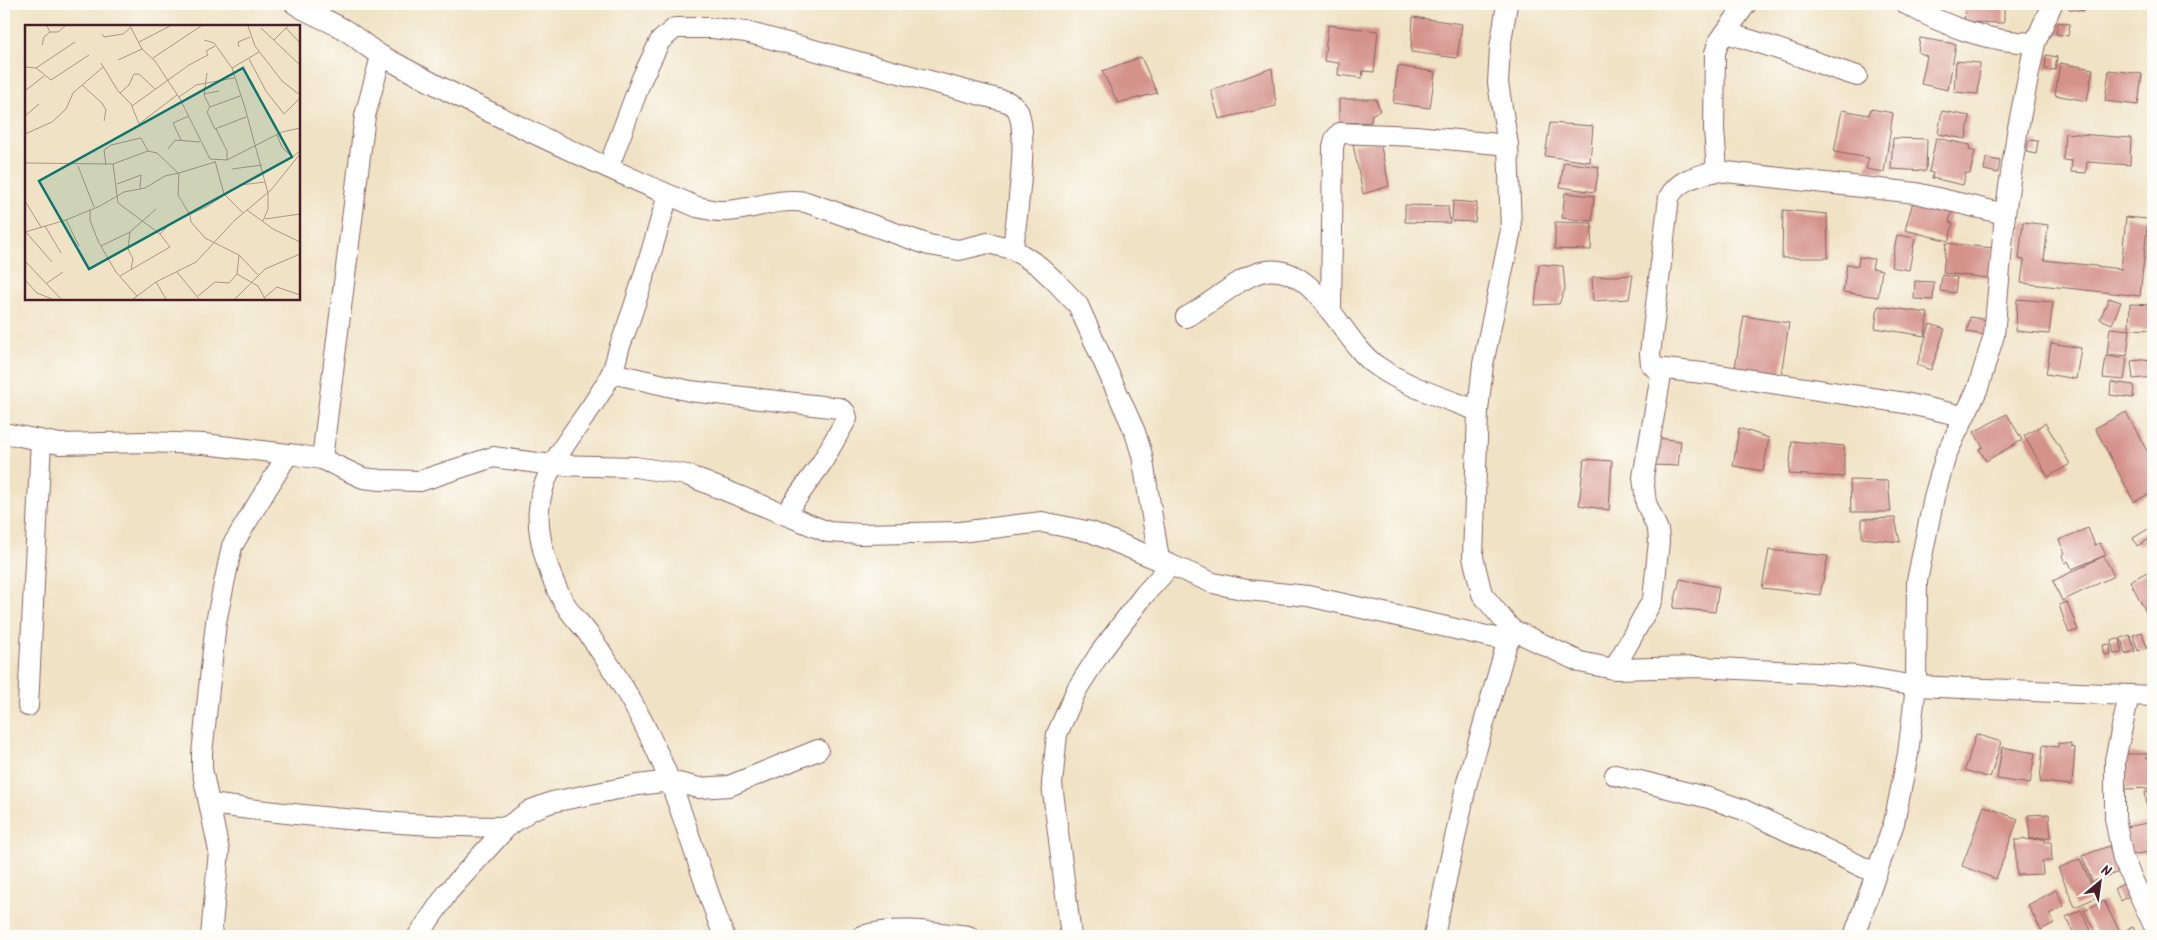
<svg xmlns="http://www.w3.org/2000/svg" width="2157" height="940" font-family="Kalam,sans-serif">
	<rect width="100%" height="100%" fill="#fdfcf7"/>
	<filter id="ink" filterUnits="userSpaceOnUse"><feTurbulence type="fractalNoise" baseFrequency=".02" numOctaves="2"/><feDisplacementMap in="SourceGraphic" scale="10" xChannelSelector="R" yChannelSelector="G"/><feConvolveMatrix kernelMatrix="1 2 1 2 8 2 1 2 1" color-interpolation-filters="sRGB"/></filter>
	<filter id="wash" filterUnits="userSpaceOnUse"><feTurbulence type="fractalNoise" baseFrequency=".0096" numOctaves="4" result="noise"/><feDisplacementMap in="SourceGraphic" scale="20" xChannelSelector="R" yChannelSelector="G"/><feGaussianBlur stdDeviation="1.12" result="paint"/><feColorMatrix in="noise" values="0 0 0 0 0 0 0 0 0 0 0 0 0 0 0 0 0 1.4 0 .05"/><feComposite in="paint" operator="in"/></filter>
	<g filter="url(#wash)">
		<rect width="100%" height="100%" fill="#f0e2c4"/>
		<g id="blocks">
			<g fill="#d4928a">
				<path d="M1975,4H2004V23L1964,22L1965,7L1975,8Z"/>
				<path d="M2069,4H2085L2084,11L2069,9Z"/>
				<path d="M1413,17L1462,24L1457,58L1411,52Z"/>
				<path d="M2058,22L2070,24L2068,36L2056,34Z"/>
				<path d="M1328,25L1378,31L1374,72L1363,71L1362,78L1338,75L1339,63L1324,61Z"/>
				<path d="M1920,38L1956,44L1948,90L1921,84L1927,56L1918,52Z"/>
				<path d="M2046,55L2057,57L2055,70L2045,69Z"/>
				<path d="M1141,57L1157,93L1118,103L1102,71Z"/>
				<path d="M1956,61L1980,63L1978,94L1954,92Z"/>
				<path d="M2060,63L2093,69L2087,101L2055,95Z"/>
				<path d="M1398,66L1435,72L1430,108L1393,103Z"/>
				<path d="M1272,68L1276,106L1219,119L1211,90Z"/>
				<path d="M2109,70L2142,74L2138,105L2105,101Z"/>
				<path d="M1339,99H1376L1380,111L1372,114L1371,122L1339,123Z"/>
				<path d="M1871,109L1893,113L1884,172L1866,169L1869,158L1834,152L1842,110L1869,115Z"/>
				<path d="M1942,111L1970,116L1966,139L1938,134Z"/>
				<path d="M1550,123L1593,126L1590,162L1545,156Z"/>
				<path d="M2065,133L2131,138L2130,165L2087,162L2086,173L2071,172L2072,161L2063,160Z"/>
				<path d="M1893,138L1927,139L1926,171L1891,169Z"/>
				<path d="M1936,138L1970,145L1969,150L1975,151L1970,174L1966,173L1963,185L1932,178L1933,173L1929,172Z"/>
				<path d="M2029,140L2038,141L2036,154L2026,152Z"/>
				<path d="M1380,142L1389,186L1363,194L1353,144Z"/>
				<path d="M1986,158L2000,161L1998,173L1984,170Z"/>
				<path d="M1564,162L1599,167L1595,192L1560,187Z"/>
				<path d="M1565,193L1594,196L1592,221L1562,218Z"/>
				<path d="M1914,198L1953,208L1949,222L1953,223L1949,241L1905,230Z"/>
				<path d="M1453,201L1477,203L1475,222L1452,221Z"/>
				<path d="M1405,205L1448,206L1450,223L1405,222Z"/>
				<path d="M1783,210L1827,214L1828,258H1782Z"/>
				<path d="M2126,217L2148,219L2140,296L2021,283L2024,260L2019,259L2023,222L2048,225L2044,260L2121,269Z"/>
				<path d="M1555,222L1592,223L1591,250L1555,249Z"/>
				<path d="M1897,235L1915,238L1909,270L1891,267Z"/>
				<path d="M1946,243L1993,248L1989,278L1943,273Z"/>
				<path d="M1859,257L1874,259L1872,268L1882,270L1878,297L1843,292L1847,264L1858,266Z"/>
				<path d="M1539,264L1563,266L1565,289L1559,304L1535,305Z"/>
				<path d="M1633,275L1629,299L1593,301L1592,277Z"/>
				<path d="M1942,275L1957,277L1955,293L1940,291Z"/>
				<path d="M1915,281L1934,282L1933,300L1914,299Z"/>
				<path d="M2109,298L2121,302L2112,324L2100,319Z"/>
				<path d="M2017,299L2053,302L2049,334L2016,331Z"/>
				<path d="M2130,304L2153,305V330L2129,329Z"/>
				<path d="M1878,306L1928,313L1925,336L1875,328Z"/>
				<path d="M1744,316L1789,323L1781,375L1735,367Z"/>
				<path d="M1970,317L1988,320L1985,335L1967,332Z"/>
				<path d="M1930,324L1945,329L1931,370L1917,365Z"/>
				<path d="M2110,328L2130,330L2127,356L2107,354Z"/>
				<path d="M2051,343L2081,348L2076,379L2046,374Z"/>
				<path d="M2106,356L2127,359L2124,380L2103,378Z"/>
				<path d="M2153,359V377L2133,379L2131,361Z"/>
				<path d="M2111,382L2134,385L2133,398L2110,395Z"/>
				<path d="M2126,412L2153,462V492L2134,502L2095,428Z"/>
				<path d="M2007,414L2022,440L1986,461L1979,449L1983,447L1974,432Z"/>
				<path d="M2045,423L2070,464L2048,477L2024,436Z"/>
				<path d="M1739,428L1769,438L1763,471L1733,466Z"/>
				<path d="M1658,438L1681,441L1678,466L1652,465Z"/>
				<path d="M1792,441L1844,446V477L1789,474Z"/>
				<path d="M1584,459L1612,461L1609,510L1579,505Z"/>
				<path d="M1850,480L1888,481L1891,512H1851Z"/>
				<path d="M1895,518L1900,542L1862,538V519Z"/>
				<path d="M2153,526V537L2137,546L2133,538Z"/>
				<path d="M2088,528L2095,545L2100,543L2106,555L2072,569L2068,561L2065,563L2062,555L2065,553L2059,540Z"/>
				<path d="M1769,550L1828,556L1820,595L1762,588Z"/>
				<path d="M2104,556L2114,576L2062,601L2053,581Z"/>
				<path d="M2153,569V611L2147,614L2130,581Z"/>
				<path d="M1680,579L1719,587L1715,612L1673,608Z"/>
				<path d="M2067,602L2078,630L2069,633L2059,605Z"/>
				<path d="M2153,617V636L2147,620Z"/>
				<path d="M2142,632L2147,648L2138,651L2133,635Z"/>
				<path d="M2130,635L2135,651L2125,654L2121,638Z"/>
				<path d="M2120,639L2122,653L2114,654L2111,640Z"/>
				<path d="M2110,644L2111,654L2105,655L2103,645Z"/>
				<path d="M1976,734L2001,742L1990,778L1965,770Z"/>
				<path d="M2058,743L2071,744V747L2075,748L2072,785L2040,782L2043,745L2058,747Z"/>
				<path d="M2002,747L2035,753L2030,784L1997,779Z"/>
				<path d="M2124,754H2147V759H2153V788L2126,789Z"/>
				<path d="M2153,791V825L2150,826L2145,792Z"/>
				<path d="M1984,806L2018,819L1996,879L1962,866Z"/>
				<path d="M2049,814L2051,837L2030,839L2028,815Z"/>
				<path d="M2147,823L2153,851L2132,855L2126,827Z"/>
				<path d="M2045,839V842H2051L2052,861H2042L2043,874L2017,875L2015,840Z"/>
				<path d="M2109,846L2119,872L2092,882L2082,856Z"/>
				<path d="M2080,859L2097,897L2075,907L2058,868Z"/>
				<path d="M2127,882L2134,893L2121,901L2114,889Z"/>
				<path d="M2056,890L2064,906L2049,914L2054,923L2041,930L2028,905Z"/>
				<path d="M2104,901L2122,936H2097L2084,910Z"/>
				<path d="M2081,910L2091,930L2075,936L2066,917Z"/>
				<path d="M2133,927L2137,936H2125L2123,931Z"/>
			</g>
		</g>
	</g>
	<g filter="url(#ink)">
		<use href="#blocks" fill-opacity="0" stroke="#846361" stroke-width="1"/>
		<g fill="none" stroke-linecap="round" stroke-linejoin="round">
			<defs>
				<g id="minor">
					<path d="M295,4C311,15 329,20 345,30C358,38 369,49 382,56C484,112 590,161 697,207C704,208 713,211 720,211C751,212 772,197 806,202L929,245L959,250L988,243L1013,249L1039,266L1055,281L1078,305L1135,432L1142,455L1159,559"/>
					<path d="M1507,4L1500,48L1498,83L1508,145L1511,230L1483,364L1478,411L1473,557L1482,594L1511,629L1580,662L1614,669L1699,667L1817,673L1856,676L1916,686L2153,696"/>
					<path d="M1906,4C1947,27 1988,42 2035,43"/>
					<path d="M1725,33C1770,44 1812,62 1857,76"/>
					<path d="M609,166L642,78L660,41L675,28H713L746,32L1008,102C1011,104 1015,106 1017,109C1030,132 1016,219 1013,249"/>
					<path d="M1717,171L1714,129L1715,53L1718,43L1746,4"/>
					<path d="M668,195C653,245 640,294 621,343C617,353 616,364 611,374C589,420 544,456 539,509C536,538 552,587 569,610C576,620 585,628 592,639C623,683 650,731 670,782C690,833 704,885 724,936"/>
					<path d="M1331,311L1333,147L1335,139L1340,133L1415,136L1508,145"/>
					<path d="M1186,317C1209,306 1238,278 1261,272C1315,258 1342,343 1377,366C1407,387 1444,398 1478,411"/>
					<path d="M612,373L690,391L839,408L845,412L847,418L821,464L785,514"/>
					<path d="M1963,416L1905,403L1712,374L1655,368L1651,364L1650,354L1669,197C1680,178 1698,176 1717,171L1916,193L2005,214"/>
					<path d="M4,433L60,444L146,442L204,444L296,455L322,459L363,478L381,480L420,481L493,457L552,465L635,467L687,475L828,532L861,534L960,532L1042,522L1091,532L1171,565"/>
					<path d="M322,459L365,116L381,56"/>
					<path d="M1614,669L1653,599L1659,541L1658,530L1646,503L1643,477L1662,370"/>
					<path d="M2129,695L2115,760V818L2123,859L2153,924"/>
					<path d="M28,706L41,441"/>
					<path d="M1615,775L1709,798L1744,810L1875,873"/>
					<path d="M210,804C309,817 407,827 507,827"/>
					<path d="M211,936L219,851L202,769V754L216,622L232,546L288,454"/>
					<path d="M418,936L448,892L507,827L531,810L552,802L638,785L670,781L699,788L729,786L818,750"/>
					<path d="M862,936C897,926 932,932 968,936"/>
					<path d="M1071,936L1052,784L1057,734L1077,689L1100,653L1144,595L1171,565L1213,583L1247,590L1308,596L1509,641"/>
					<path d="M1434,936L1467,782L1511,629"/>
					<path d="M1854,936L1894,823L1908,754L1916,686L1917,581L1934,497L1946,455L1978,388L1994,335L2005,214L2017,133L2035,43L2052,4"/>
				</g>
			</defs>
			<use href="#minor" stroke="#846361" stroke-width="22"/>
			<use href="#minor" stroke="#fff" stroke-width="20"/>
		</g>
	</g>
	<g transform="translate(25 25)">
		<rect width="275" height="275" fill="#f0e2c4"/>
		<path fill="none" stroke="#ae9487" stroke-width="1" d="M105,1L117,24L130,36L155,74L185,134L202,135L257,107L275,103M223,1L230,21L257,56L275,70M236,3L275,40M261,3L275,18M25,7H33L40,1M77,9L79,12L98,9L105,3M179,15L189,18L207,43L220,83L243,168V184L238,196M249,15L263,1M114,17L145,1M17,20L19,12L25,7L22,1M214,22L213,17L225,12M128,33L176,1M224,34L241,66L259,89L275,73M93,35L117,24M76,38L93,66L106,79L114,99L152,70M0,42L11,43L50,17M11,43L26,55L64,30M207,43L234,27M182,48L179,70L185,82M57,60L77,78L81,85L79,96M0,66L19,51M95,68L104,60L109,49H114L130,64M179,69L194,66M215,71L185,82L182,87L190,104L221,92M154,72L171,60L209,53M107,81L164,40L183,30L181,26L190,21M0,91L14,79M191,104L202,126V135M0,109L27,97L41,84L48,68L78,42M252,110L257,122L267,132L275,126M156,115L148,98L164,91M143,124L150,115L175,117M190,136L199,169L218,188M190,137L154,148L153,170L165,190L166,197L180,213L214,230L233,250M0,138L88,139L123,126L132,128L153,148M88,139L93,178L135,209L145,222L95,251M81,140L79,125L86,120L116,113L123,126M53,141L69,182M207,144L237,140M92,159L116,150L115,163M0,176L16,202M65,184V195L73,216L91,247L112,271M222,185L248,204L275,217M240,194L275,189M41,195L54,221M20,201L36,228M0,206L27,237M0,207L41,195L75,181L99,167L120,163L140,151L154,148M135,209L146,198L181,182L215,160L240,157M76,221L105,207M214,230L212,249L233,261L240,274M0,236L36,274M106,244L108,234L103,224L105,207L131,184M152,247L174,274M0,255L12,268L27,274M131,257L141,274M22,258L38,247M173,271L190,257L204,258L212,249M239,273L252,262L275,270M108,274L131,257L171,237L210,195L246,165L275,129M210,274L240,244L275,229"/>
		<path fill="#0f766e" fill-opacity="0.15" stroke="#0f766e" stroke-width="2.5" d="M218,43L267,132L64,244L14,156Z"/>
		<rect width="275" height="275" fill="none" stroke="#4a1f2b" stroke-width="2.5"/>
	</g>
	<rect width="2157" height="940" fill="none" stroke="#fdfcf7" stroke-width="20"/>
	<g transform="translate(2100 882) rotate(29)" stroke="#fdfcf7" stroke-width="4" paint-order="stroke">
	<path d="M0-4L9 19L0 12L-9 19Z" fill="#4a1f2b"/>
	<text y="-8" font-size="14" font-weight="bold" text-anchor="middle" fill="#4a1f2b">N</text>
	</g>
</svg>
